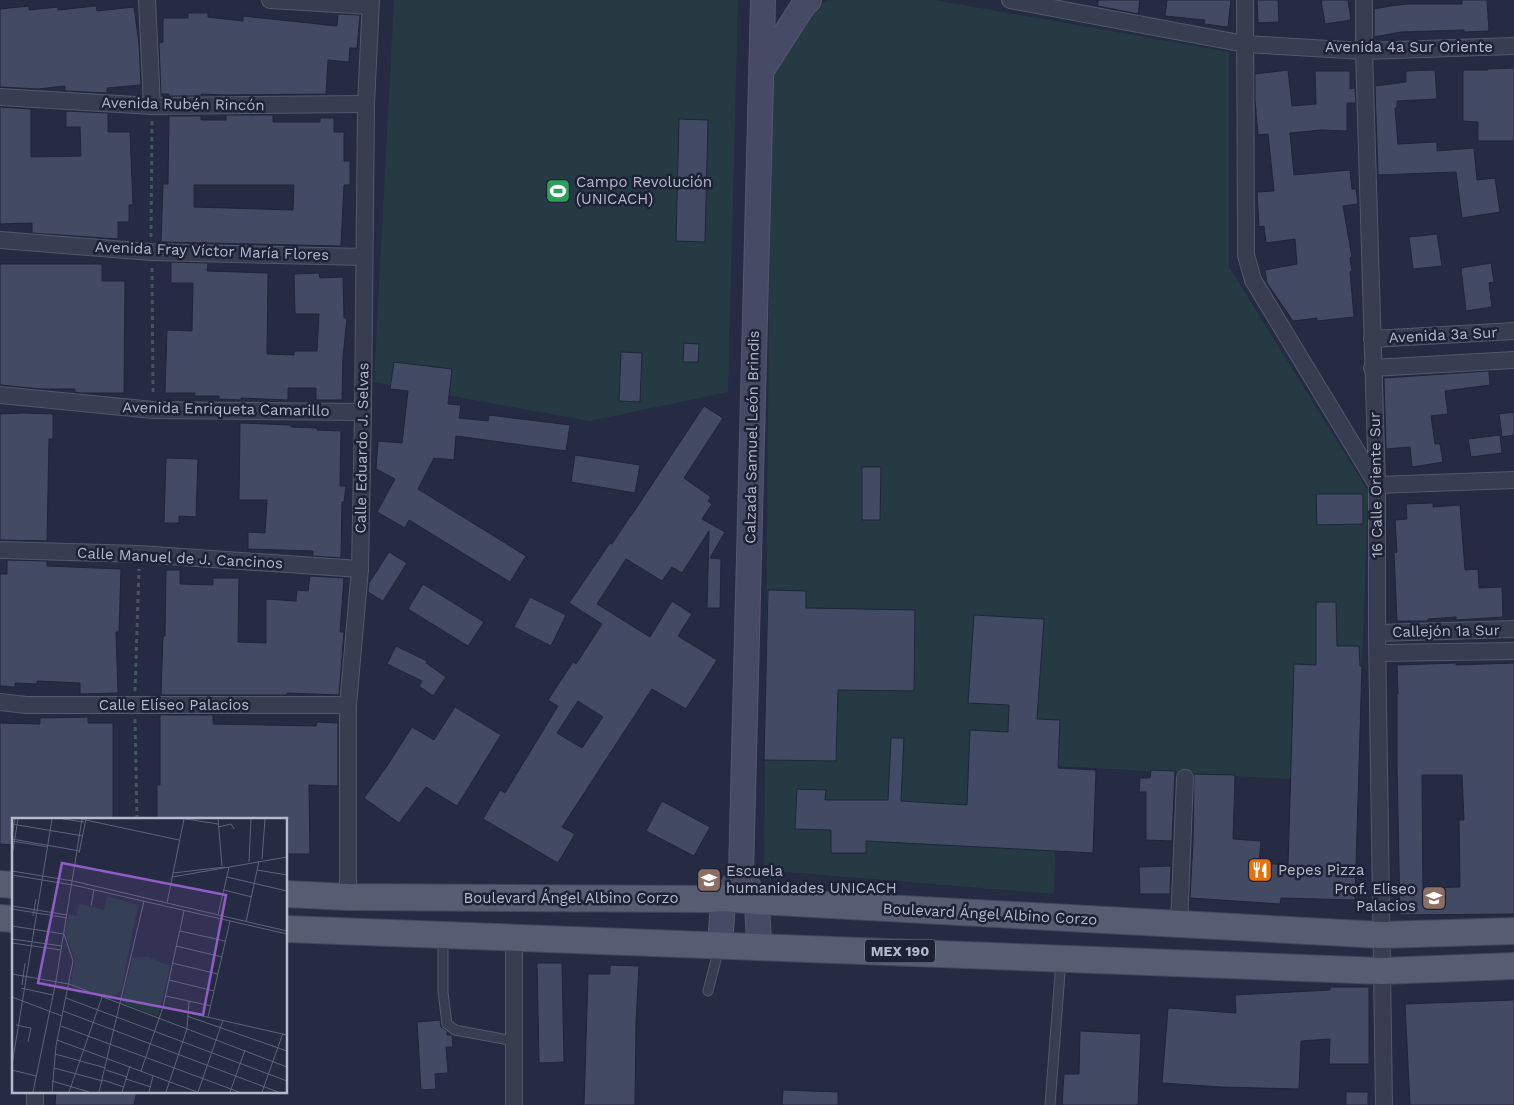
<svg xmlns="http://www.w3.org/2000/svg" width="1514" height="1105" font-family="'Work Sans',sans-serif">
	<rect width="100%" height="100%" fill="#242b42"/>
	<g fill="#263a43">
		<path d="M394,0H738L728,392L590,421L374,382Z"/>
		<path d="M828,0H935L1229,52V267L1368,491L1362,666L1294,664L1291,779L1058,766L1054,894L764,870L771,71L810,11Z"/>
	</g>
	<g fill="#424a64" stroke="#1f2539" fill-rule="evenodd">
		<path d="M1098,0H1140L1138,14L1098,6Z"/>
		<path d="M1167,0H1231L1228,27L1204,24L1205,20L1165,16Z"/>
		<path d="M1257,0H1278L1279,22L1258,23Z"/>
		<path d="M1321,0H1348L1351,20L1325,24Z"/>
		<path d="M1462,0H1487L1489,31L1464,32V30L1401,32L1374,37V9L1390,6L1407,4H1462Z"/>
		<path d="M29,6V10L58,7V10L96,6L97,11L134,7L139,44L141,85L107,88V93L65,91V86L38,89L0,87V9Z"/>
		<path d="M188,13H208V17L243,21V16L337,26L338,14L360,15L357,48H350L349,62L328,60L326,94L226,95L201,94V96H169V94H161L159,43L163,42V18H188Z"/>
		<path d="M1514,68V141H1478V122L1463,121V70H1488L1487,69Z"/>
		<path d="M1288,70L1292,106L1316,104L1315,71H1350V89L1355,88L1356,103H1347V131L1321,130L1290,133L1294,175L1350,170L1352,189H1356L1358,204L1343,206L1352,257L1350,258L1352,271L1350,272L1354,317L1317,321V318L1293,321L1267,283L1265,270L1297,264L1295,239L1266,243L1264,226L1259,227L1257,192L1274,191L1268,134L1258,135L1255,100V74Z"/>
		<path d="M1435,70L1437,99L1397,101V108H1395L1398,144L1437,142V151L1474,148L1477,180L1495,178L1500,212L1462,218L1456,172L1378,175L1375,86L1406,82V71Z"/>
		<path d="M0,107L31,109V157L81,156L80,127H66V111L108,113V132H130L133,205H129V222H118V239L32,233V223L0,224Z"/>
		<path d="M226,115H273V122H320V118H334V132H344V161H350V185H344L341,246L161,242L163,184H168L169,116H201V120H226ZM194,185H294L293,210L194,207Z"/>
		<path d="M679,119L708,120L705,242L676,241Z"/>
		<path d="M1437,234L1442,266L1413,269L1409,237Z"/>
		<path d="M171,262L208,263L207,271L268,273L267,354L294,355V351H317L319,314H295L294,274L319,273L320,278L343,277L344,318H347L343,357L342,400H316V388H288V400L241,398V400L219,399V396H194L195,393H165L167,330L192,331L193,283H171Z"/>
		<path d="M1491,263L1494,282L1489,283L1492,307L1466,311L1461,268Z"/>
		<path d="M0,264H102V281H125L124,393H80L75,392V389H42L0,385Z"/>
		<path d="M684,343L699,344L698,362H683Z"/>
		<path d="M621,352L642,353L640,402L619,401Z"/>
		<path d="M394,362L452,369L448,404L461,405L459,418L488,421L489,415L570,425L566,451L456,436L454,460L434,458L418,489L526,556L510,582L409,520L405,528L377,512L395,479L376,469L378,441L402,443L408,391L390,389Z"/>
		<path d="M1489,371L1490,385L1445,391L1448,414L1431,416L1435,444H1440L1443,462L1412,467L1410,447L1386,449L1384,378Z"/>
		<path d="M704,406L723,418L684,478L711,497L708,501L712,504L702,519L725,532L710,558L721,559L720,608H707L709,531L682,573L672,567L662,581L626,559L597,604L650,637L672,601L692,614L678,636L717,660L686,709L652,689L562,827L575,834L558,863L483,819L500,790L505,793L558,706L548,700L573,662L576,664L602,624L569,603L610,543L612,544L631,515V516ZM578,701L603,717L582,748L557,733Z"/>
		<path d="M1514,412V435L1502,437L1499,414Z"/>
		<path d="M23,413L53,414V439H49L47,541L0,540V414Z"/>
		<path d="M240,423L291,425V427L317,428V430L341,431L340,486H346L344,502H342L341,558L313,556V551L248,549V532L265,533L267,500H239Z"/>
		<path d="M1500,435L1502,453L1471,457L1468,439Z"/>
		<path d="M575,455L640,465L635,493L571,482Z"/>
		<path d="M166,458L198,459L196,517L179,516V523H164Z"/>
		<path d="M862,467H881L880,520H862Z"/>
		<path d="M1316,494H1363V524L1317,525Z"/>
		<path d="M1433,503V507L1460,505L1465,570L1478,569L1479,588L1502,587L1503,617L1456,620V617L1428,619V621H1397L1394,553L1397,552L1395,520L1407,519L1406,504Z"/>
		<path d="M389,552L407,563L383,601L368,592L369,583Z"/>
		<path d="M7,560L47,561V566L121,569L119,632H116L118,693L80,694V683L37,681V684L15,683V687L0,686V574H7Z"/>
		<path d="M166,570H180V584L213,585V578H239L238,642L266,643V599L296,601L297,590L308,591L310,576L344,578L340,632H344L339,695L287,693V695H161L163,636H165Z"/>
		<path d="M423,584L484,622L468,646L408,609Z"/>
		<path d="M768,590L806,591V608L915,610L914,691L838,690L836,761L764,760Z"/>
		<path d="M530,597L566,615L551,646L514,627Z"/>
		<path d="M1316,602H1336L1337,646H1359L1360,666H1362L1355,900L1281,898L1280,904L1190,898L1193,841L1194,774L1235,775L1233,839L1261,841L1259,863L1288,865L1294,664L1316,665Z"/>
		<path d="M974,615L1044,619L1037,719L1060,720L1058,768L1096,770L1093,853L866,841V853H831V830L795,829L797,789L826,790L825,800H888L891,738H904L901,801L967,805L970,730L1008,732L1009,705L968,703Z"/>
		<path d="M396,646L427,661L426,663L446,677L433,696L419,686L422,681L387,664Z"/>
		<path d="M1456,663V665L1514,663V914L1400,915L1397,765V694H1398L1397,665ZM1422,775H1462L1464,820H1459L1460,887L1423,888Z"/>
		<path d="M455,707L501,735L457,806L426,787L399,823L364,798L387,766L412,727L434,740Z"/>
		<path d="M160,715H213V724L316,726L317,722L338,723V786L309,785L310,854H288V819H157V785H160Z"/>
		<path d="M88,717V723H113V819H14V845L0,844V723L40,724V718Z"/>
		<path d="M1151,770L1175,771L1172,841L1146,840V792H1139L1140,778H1150Z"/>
		<path d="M662,801L710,827L694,856L646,831Z"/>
		<path d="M1171,866L1170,894H1140L1139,867Z"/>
		<path d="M537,963H562L564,1062L539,1063Z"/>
		<path d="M610,965L639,966L636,1023L635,1105H584L588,974H610Z"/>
		<path d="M1330,987H1369V1064H1329L1330,1039L1301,1041L1299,1089L1221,1087L1162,1083L1168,1008L1236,1013L1235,995L1330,990Z"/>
		<path d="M1514,1000V1105H1410L1405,1004Z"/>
		<path d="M440,1020L441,1027L447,1031V1035H452L453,1047H446L448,1073L435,1074L436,1089L421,1090L417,1022Z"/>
		<path d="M1080,1031L1141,1034L1138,1105H1062L1064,1074H1079Z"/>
		<path d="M783,1090L838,1092V1105H782Z"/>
		<path d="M56,1091H137L134,1105H55Z"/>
		<rect x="1346" y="1092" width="22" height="13"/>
	</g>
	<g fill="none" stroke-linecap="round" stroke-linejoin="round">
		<defs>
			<g id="lane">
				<path d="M443,937V992L447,1024L455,1030L514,1041"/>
				<path d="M708,991L719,948"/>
				<path d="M1050,1105L1061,960"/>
			</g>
			<g id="street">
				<path d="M147,0L152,106"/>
				<path d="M270,0L370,6"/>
				<path d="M1010,0L1245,44L1364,51L1514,46"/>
				<path d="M1245,0L1246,255L1253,280L1376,483"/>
				<path d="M1364,0V51L1377,485V633L1384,1105"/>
				<path d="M0,97L152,106L366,104"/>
				<path d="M0,240L151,252L364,257"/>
				<path d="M1372,339L1514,331"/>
				<path d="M1372,368L1514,360"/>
				<path d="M0,395L153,410L363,412"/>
				<path d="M1377,485L1514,480"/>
				<path d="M0,550L139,554L360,569"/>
				<path d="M1377,633L1514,629"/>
				<path d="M1378,653L1514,651"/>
				<path d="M0,702L26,705H348"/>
				<path d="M348,897V705L360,569L363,412L366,104L371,0"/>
				<path d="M1179,925L1185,778"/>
				<path d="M35,1105V1091"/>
				<path d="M514,1105V937"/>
			</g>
			<g id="secondary">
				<path d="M762,70L803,6L809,0"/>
				<path d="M720,945L723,903L724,898L735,883"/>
				<path d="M759,946L757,901L741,874L763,0"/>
			</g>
			<g id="primary">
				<path d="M0,884L14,885"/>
				<path d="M286,894L348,897L709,899L724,898L757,901L1381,935L1514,931"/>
				<path d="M0,918L14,919"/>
				<path d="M286,929L1382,971L1514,966"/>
			</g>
		</defs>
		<use href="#lane" stroke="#53596c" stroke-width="11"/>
		<use href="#street" stroke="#53596c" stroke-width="18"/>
		<use href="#secondary" stroke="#53596c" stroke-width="26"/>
		<use href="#primary" stroke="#42475a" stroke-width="28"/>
		<g stroke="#44575f" stroke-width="3" stroke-dasharray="4 4" stroke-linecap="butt">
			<path d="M151,237L152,121"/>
			<path d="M152,268L153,394"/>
			<path d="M135,691L139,569"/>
			<path d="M135,719L137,819"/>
		</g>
		<use href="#lane" stroke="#383e51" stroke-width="9"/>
		<use href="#street" stroke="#383e51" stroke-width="16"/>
		<use href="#secondary" stroke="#464b65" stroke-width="24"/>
		<use href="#primary" stroke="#565c71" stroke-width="26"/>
	</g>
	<defs>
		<symbol id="stadium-square" viewBox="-11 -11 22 22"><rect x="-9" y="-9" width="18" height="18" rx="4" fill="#2e9e5b" stroke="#1d2237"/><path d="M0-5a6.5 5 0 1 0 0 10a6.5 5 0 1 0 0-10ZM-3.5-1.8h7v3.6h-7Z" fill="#fff"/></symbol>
		<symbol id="restaurant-square" viewBox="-11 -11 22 22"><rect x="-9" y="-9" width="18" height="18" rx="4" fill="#e8710a" stroke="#1d2237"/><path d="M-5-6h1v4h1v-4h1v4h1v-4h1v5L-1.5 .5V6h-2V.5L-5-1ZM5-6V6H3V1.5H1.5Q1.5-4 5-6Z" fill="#fff"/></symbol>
		<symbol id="school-square" viewBox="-11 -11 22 22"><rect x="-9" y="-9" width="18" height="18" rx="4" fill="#8d6e63" stroke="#1d2237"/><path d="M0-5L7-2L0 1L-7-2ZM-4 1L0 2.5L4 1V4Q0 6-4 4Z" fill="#fff"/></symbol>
	</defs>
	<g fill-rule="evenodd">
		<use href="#stadium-square" x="544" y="177" width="28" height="28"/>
		<use href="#restaurant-square" x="1246" y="856" width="28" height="28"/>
		<use href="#school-square" x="695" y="866" width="28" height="28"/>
		<use href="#school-square" x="1420" y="884" width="28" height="28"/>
	</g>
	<g text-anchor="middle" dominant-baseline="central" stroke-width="5" stroke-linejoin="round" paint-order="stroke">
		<rect fill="#1d2237" stroke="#878c9f" stroke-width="1" x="865" y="939.5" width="70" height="23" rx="4"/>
		<g font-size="14" font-weight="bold" fill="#b5b9cc">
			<text x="900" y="951">MEX 190</text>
		</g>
		<g font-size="15" fill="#b5b9cc" stroke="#1d2237">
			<text x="1409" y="47">Avenida 4a Sur Oriente</text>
			<text transform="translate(183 104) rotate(1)">Avenida Rubén Rincón</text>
			<text transform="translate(212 251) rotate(2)">Avenida Fray Víctor María Flores</text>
			<text transform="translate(1443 335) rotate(-3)">Avenida 3a Sur</text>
			<text transform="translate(226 409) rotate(1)">Avenida Enriqueta Camarillo</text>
			<text transform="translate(752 437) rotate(-89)">Calzada Samuel León Brindis</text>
			<text transform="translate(362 448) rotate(-89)">Calle Eduardo J. Selvas</text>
			<text transform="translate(1376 485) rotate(-91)">16 Calle Oriente Sur</text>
			<text transform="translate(180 558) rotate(3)">Calle Manuel de J. Cancinos</text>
			<text transform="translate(1446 631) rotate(-1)">Callejón 1a Sur</text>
			<text x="174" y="705">Calle Elíseo Palacios</text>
			<text x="571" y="898">Boulevard Ángel Albino Corzo</text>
			<text transform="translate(990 914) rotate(3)">Boulevard Ángel Albino Corzo</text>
		</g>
		<g font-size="15" fill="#b5b9cc" stroke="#1d2237" text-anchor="start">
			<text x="576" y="182">Campo Revolución<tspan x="576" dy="17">(UNICACH)</tspan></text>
			<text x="1278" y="870">Pepes Pizza</text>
			<text x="726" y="871">Escuela<tspan x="726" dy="17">humanidades UNICACH</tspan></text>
			<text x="1416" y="889" text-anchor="end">Prof. Eliseo<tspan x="1416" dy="17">Palacios</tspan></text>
		</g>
	</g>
	<g transform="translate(12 818)">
		<rect width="275" height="275" fill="#242b42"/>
		<path d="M95,78L126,87L109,173L98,181L59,166L63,142L53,115L57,96L64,98L67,86L92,92ZM136,139L158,148L146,198L110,185L120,140Z" fill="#263a43"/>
		<path fill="none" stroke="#5e6479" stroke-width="1" d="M51,1L72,4M69,1L167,22M174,1L206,6M206,1L210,48M0,6L71,18M206,9L219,6L222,11M0,17L3,1M0,21L68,33M0,23L36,29M67,35L74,1M0,38L6,1M250,41L253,1M237,44L239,1M245,52L275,57M0,53L61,63L275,113M161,55L213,49M0,57L61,67L275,116M160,59L275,39M215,59L275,73M212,72L240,79M155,85L172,1M0,88L55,97M79,88L82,72M0,91L55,100M206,97L217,49M21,98L24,81M234,104L247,43M0,108L52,116M168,113L213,123M0,121L50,128M0,125L49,132M164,128L210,139M160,145L206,156M0,156L57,166L275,249M157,162L202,173M10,167L13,145M9,170L41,177M154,178L199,188M0,179L50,198M54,180L275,263M151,189L275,217M51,193L266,274M175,198L275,233M196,199L218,103M4,207L19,210L16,224M49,208L227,274M45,222L185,274M43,236L94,250M0,247L40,1M42,250L91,263M0,252L24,258M94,252L115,259M129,253L151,189L172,93M114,261L139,269M91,262L112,269M40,263L77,274M21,274L44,163L70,1M40,274L44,228L61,143L52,116M57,274L90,179M87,274L132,83M110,274L118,248M137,274L141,258M154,274L175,211L177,183M186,274L211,202M218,274L233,232M250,274L271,215"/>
		<path fill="#8f5dc4" fill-opacity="0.15" stroke="#8f5dc4" stroke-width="2.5" d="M50,45L214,77L191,197L26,165Z"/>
		<rect width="275" height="275" fill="none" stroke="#b5b9cc" stroke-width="2.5"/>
	</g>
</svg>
